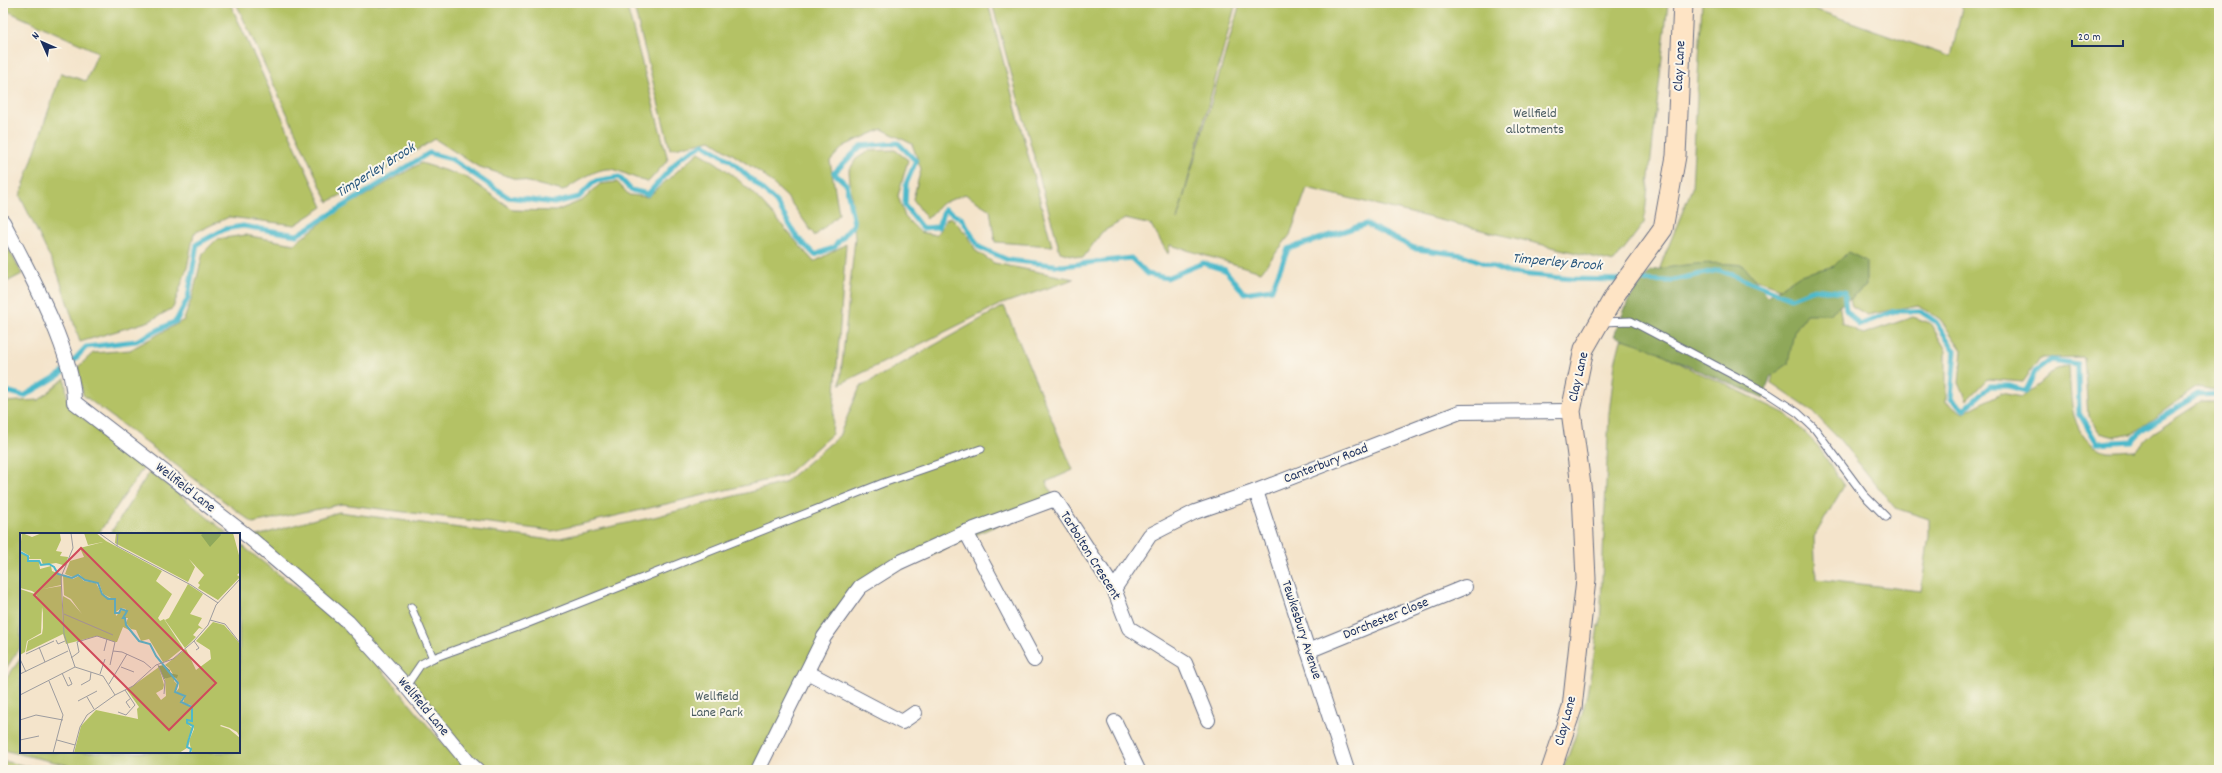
<svg xmlns="http://www.w3.org/2000/svg" width="2222" height="773" font-family="Dekko,sans-serif">
	<rect width="100%" height="100%" fill="#fbf7ec"/>
	<filter id="ink" filterUnits="userSpaceOnUse"><feTurbulence type="fractalNoise" baseFrequency=".025" numOctaves="2"/><feDisplacementMap in="SourceGraphic" scale="8" xChannelSelector="R" yChannelSelector="G"/><feConvolveMatrix kernelMatrix="1 2 1 2 8 2 1 2 1" color-interpolation-filters="sRGB"/></filter>
	<filter id="wash" filterUnits="userSpaceOnUse"><feTurbulence type="fractalNoise" baseFrequency=".012" numOctaves="4" result="noise"/><feDisplacementMap in="SourceGraphic" scale="16" xChannelSelector="R" yChannelSelector="G"/><feGaussianBlur stdDeviation="0.9" result="paint"/><feColorMatrix in="noise" values="0 0 0 0 0 0 0 0 0 0 0 0 0 0 0 0 0 1.4 0 .05"/><feComposite in="paint" operator="in"/></filter>
	<g filter="url(#wash)">
		<rect width="100%" height="100%" fill="#f4e4cb"/>
		<g fill="#b4c265" stroke="#687862">
			<path d="M3,3H230L323,207L295,225L229,217L194,233L187,268L173,308L150,321L80,342L58,274L20,196L61,73L86,81L98,52L3,9Z"/>
			<path d="M236,3H626L668,160L648,182C636,179 627,174 616,170C600,164 576,183 563,191L516,179L477,166L435,139L371,179L328,202Z"/>
			<path d="M633,3H988L1052,246L995,242L990,210L965,194L941,204L927,219L913,199L921,169L912,144L882,129L844,146L830,161L839,214L815,236L787,197L761,173L711,140L670,149Z"/>
			<path d="M992,3H1236L1177,220L1240,3H1668L1644,223L1614,262L1307,188L1290,235L1261,272L1170,245L1168,254L1151,225L1125,219L1102,232L1083,258L1060,252Z"/>
			<path d="M1702,3H1797L1951,57L1963,3H2219V391L2197,387L2132,434L2115,437L2100,433L2088,416L2084,357L2040,358L2023,382L1987,379L1967,400L1959,383L1962,350L1940,319L1918,305L1867,315L1852,306L1846,285L1791,292L1716,264L1657,275L1692,188Z"/>
			<path d="M895,150L908,160L898,196L905,217L920,232L936,235L947,219L951,217L969,237L976,251L994,263L1074,279L999,305L840,384L855,238L849,171L856,159L869,151Z"/>
			<path d="M699,152C750,181 776,220 814,262L846,244L832,434L785,476L552,531L342,504L253,523L83,395L78,367L93,353L130,350L184,320L193,294L203,253L217,239L245,235L294,244L333,214L421,163L466,177L513,210L556,211L583,200L600,184L617,182L629,195L648,197Z"/>
			<path d="M3,238L22,274L3,284Z"/>
			<path d="M1838,295L1842,323L1863,334L1913,317L1930,323L1946,350V402L1963,413L2001,393L2021,397L2039,384L2056,368L2069,366C2071,397 2069,442 2107,451C2115,452 2126,450 2135,450L2153,433L2201,402H2219V770H1562C1583,724 1592,675 1598,625L1600,626L1609,413L1615,363L1621,340L1634,338L1696,372L1721,382L1786,414L1818,446L1844,486L1814,537L1816,579L1921,591L1929,536V519L1895,508L1839,439L1812,411L1771,383L1784,327Z"/>
			<path d="M1004,306L1073,470L1046,482L1055,499L860,587L756,770H477L406,686L250,538L339,512L551,540L654,517L784,483L839,436L860,387Z"/>
			<path d="M65,378L68,406L144,467L98,534H21V646L3,673V402L39,400Z"/>
			<path d="M150,471L228,534H110Z"/>
			<path d="M239,543C273,571 309,596 341,626C388,670 422,726 469,770H88L3,750V683L21,658V752H239Z"/>
			<path d="M3,761L45,770H3Z"/>
		</g>
		<path fill="#8fa85a" stroke="#556c5c" d="M1848,252L1866,261V286L1829,314H1806L1794,332L1788,364L1770,377L1764,398L1692,368L1650,348L1614,336L1628,301L1650,271C1684,264 1709,261 1743,265L1768,296L1800,275L1834,266Z"/>
		<g fill="none" stroke-linecap="round" stroke-linejoin="round">
			<g stroke="#4eb9cb" stroke-width="5">
				<path d="M1632,280L1669,281L1719,270L1791,298L1814,289L1844,292L1846,310L1859,325L1895,311H1920L1936,322L1955,351L1951,398L1964,410L1990,386H2009L2026,391L2035,372L2051,360L2078,364L2079,413L2097,443L2132,441L2143,429L2198,395L2219,394"/>
				<path d="M3,390L24,396L61,374L86,347L136,341L176,321L188,298L197,244L225,229L243,226L297,235L429,153L451,159L508,197L554,203L579,197L595,181L619,177L631,190L648,194L681,157L704,144L731,161L776,202L797,237L815,255L834,247L854,224L846,184L834,173L861,146L898,143L916,161L906,184L905,206L922,228L938,227L945,209L962,219L979,247L1008,260L1062,266L1131,258L1147,274L1167,278L1203,263L1225,270L1244,293L1272,289L1288,249L1366,224L1416,249L1463,255L1510,273L1572,279L1620,280"/>
			</g>
		</g>
	</g>
	<g filter="url(#ink)">
		<g fill="none" stroke-linecap="round" stroke-linejoin="round">
			<defs>
				<g id="lane">
					<path d="M1602,322L1631,321L1769,394L1798,413L1815,429L1864,495L1886,517"/>
					<path d="M411,607L433,658"/>
					<path d="M406,686L421,664L433,658L521,626L883,483L981,449"/>
				</g>
				<g id="street">
					<path d="M3,222C27,268 74,352 74,402L250,538L348,622L406,686L468,762L477,770"/>
					<path d="M1256,491L1347,770"/>
					<path d="M966,532L1034,660"/>
					<path d="M1114,589L1150,535L1195,512L1256,491L1460,412L1571,411"/>
					<path d="M1308,651L1465,587"/>
					<path d="M807,672L902,722L915,713"/>
					<path d="M1115,722L1138,770"/>
					<path d="M758,770L824,637L860,587L898,563L966,532L1055,499L1114,589L1129,628L1185,663L1208,720"/>
				</g>
				<path id="secondary" d="M1551,770L1572,708L1586,579L1582,493L1571,411L1584,349L1615,295L1663,229L1676,156L1683,3"/>
			</defs>
			<use href="#lane" stroke="#676e84" stroke-width="9"/>
			<use href="#street" stroke="#676e84" stroke-width="16"/>
			<use href="#secondary" stroke="#676e84" stroke-width="21"/>
			<use href="#lane" stroke="#fff" stroke-width="7"/>
			<use href="#street" stroke="#fff" stroke-width="14"/>
			<use href="#secondary" stroke="#fee4c5" stroke-width="19"/>
		</g>
	</g>
	<g text-anchor="middle" dominant-baseline="central" stroke-width="4" stroke-linejoin="round" paint-order="stroke">
		<g font-size="14" fill="#1b2f5e" stroke="#fbf7ec">
			<text transform="translate(1680 66) rotate(-87)">Clay Lane</text>
			<text transform="translate(1579 377) rotate(-77)">Clay Lane</text>
			<text transform="translate(1326 464) rotate(-21)">Canterbury Road</text>
			<text transform="translate(185 488) rotate(38)">Wellfield Lane</text>
			<text transform="translate(1090 556) rotate(58)">Tarbolton Crescent</text>
			<text transform="translate(1386 619) rotate(-22)">Dorchester Close</text>
			<text transform="translate(1301 630) rotate(72)">Tewkesbury Avenue</text>
			<text transform="translate(423 707) rotate(50)">Wellfield Lane</text>
			<text transform="translate(1566 721) rotate(-75)">Clay Lane</text>
		</g>
		<g font-size="14" fill="#495b60" stroke="#fbf7ec">
			<text x="1535" y="114">Wellfield<tspan x="1535" dy="16">allotments</tspan></text>
			<text x="717" y="697">Wellfield<tspan x="717" dy="16">Lane Park</tspan></text>
		</g>
		<g font-size="15" font-style="italic" fill="#2a587f" stroke="#fbf7ec">
			<text transform="translate(376 171) rotate(-32)">Timperley Brook</text>
			<text transform="translate(1557 263) rotate(5)">Timperley Brook</text>
		</g>
	</g>
	<g transform="translate(20 533)">
		<rect width="220" height="220" fill="#f4e4cb"/>
		<path d="M2,0L12,4L22,0L40,1L41,7L36,18L42,19L40,23L48,24L46,33L36,30L23,32L21,26H8L10,23L0,17ZM64,0H76L86,8L142,38L136,48L152,61L138,85L140,88L144,86L163,115L147,128L143,129L129,106L121,108L116,97L111,96L106,90L108,85H104L106,76L101,75L96,79L95,67L83,61L79,50L65,47L59,41L53,44L45,41L50,28L64,24L60,15L83,9L68,12ZM96,0H213L220,26V39L217,42L220,44L198,67L178,55L180,52L178,50L184,42L169,26L175,34L168,49L95,10ZM0,20L8,23L7,28L19,29L20,36L31,33L32,38L42,42L41,52L23,56L41,53L43,89V63L50,67L62,81L78,91L62,81L51,66L44,62L43,42L53,46L59,43L64,48L76,50L82,61L94,67L96,83L102,77L106,78L103,85L105,86L109,97L103,94L97,109H95L77,103L46,111L43,101L6,119L8,108L22,101L23,95V80L22,74L21,100L7,108L5,119L0,122V56L15,61L21,70L15,60L12,58L0,55ZM168,51L183,61L170,81L182,85L178,92L183,96L179,95L173,102L176,104L165,115L145,87L149,85ZM193,89L204,92L212,101L210,103L212,101L220,111V204L217,199L210,195L201,192L200,193L209,196L220,205V220H172L169,208L174,196L173,193L167,190L173,196L168,206L169,211L167,215L159,220H54L61,193L76,177L118,186L117,176L119,174L107,157L139,134L144,152L143,156L136,160L141,167L146,163L145,146L149,143L154,144V148L158,152L155,159L164,163L161,167V170L170,173L173,177L171,172L163,170L165,163L156,159L159,155V150L149,135L145,132L166,116L176,137L191,126L190,117L176,108Z" fill="#b4c265"/>
		<path d="M184,0H200L201,2L190,14L181,2ZM144,132L150,137V140L158,142L157,145L151,144L144,146L138,133Z" fill="#8fa85a"/>
		<path fill="none" stroke="#4eb9cb" stroke-width="2" d="M0,19L8,23V28H19L21,32L29,31L34,34L38,41L52,45L58,42L65,47L78,50L82,61L88,66H95V80H99L101,76L107,78L103,85H105L106,92L119,108L130,111L136,123L158,150L155,159L165,163L161,169L172,174V188L167,187V190L173,193L168,209L167,214L171,216L170,220"/>
		<path fill="none" stroke="#9d9c9f" stroke-width="1" d="M51,0L53,15L41,44L44,101L55,134M79,0L97,13L171,52L198,70M97,13L98,0M44,81L93,102M190,87L205,91L220,110M36,107L38,111L45,108M174,108L179,115L176,117M19,114L25,129M84,118L87,106M93,118L102,119L124,129L131,135M6,121L34,108M51,125L59,119L57,109L77,103L95,109L90,132M0,126L6,139M138,132L145,149L144,161M101,134L114,139M42,140L48,153L52,151L49,144M0,141L48,118M80,141L85,126M29,148L43,182L33,220M89,151L107,121M61,152L70,147L71,139M0,162L55,134L83,143L95,162M67,164L74,176M58,168L77,158M110,175L106,169L111,165M98,179L106,182L115,172L105,157M0,187L16,182L43,187M0,207L19,203M37,207L55,212M53,220L60,194L67,182L95,162L113,153L136,132L153,126L174,108L188,92L196,72L220,46"/>
		<path fill="#d1495b" fill-opacity="0.15" stroke="#d1495b" stroke-width="2" d="M61,15L196,150L149,197L14,62Z"/>
		<rect width="220" height="220" fill="none" stroke="#1b2f5e" stroke-width="2"/>
	</g>
	<rect width="2222" height="773" fill="none" stroke="#fbf7ec" stroke-width="16"/>
	<g transform="translate(42 42) rotate(315)" stroke="#fbf7ec" stroke-width="3" paint-order="stroke">
	<path d="M0-3L7 15L0 10L-7 15Z" fill="#1b2f5e"/>
	<text y="-6" font-size="11" font-weight="bold" text-anchor="middle" fill="#1b2f5e">N</text>
	</g>
	<path d="M2072 40v6h51v-6" fill="none" stroke="#1b2f5e" stroke-width="2"/>
	<text x="2078" y="40" font-size="12" fill="#1b2f5e" stroke="#fbf7ec" stroke-width="3" paint-order="stroke">20 m</text>
</svg>
